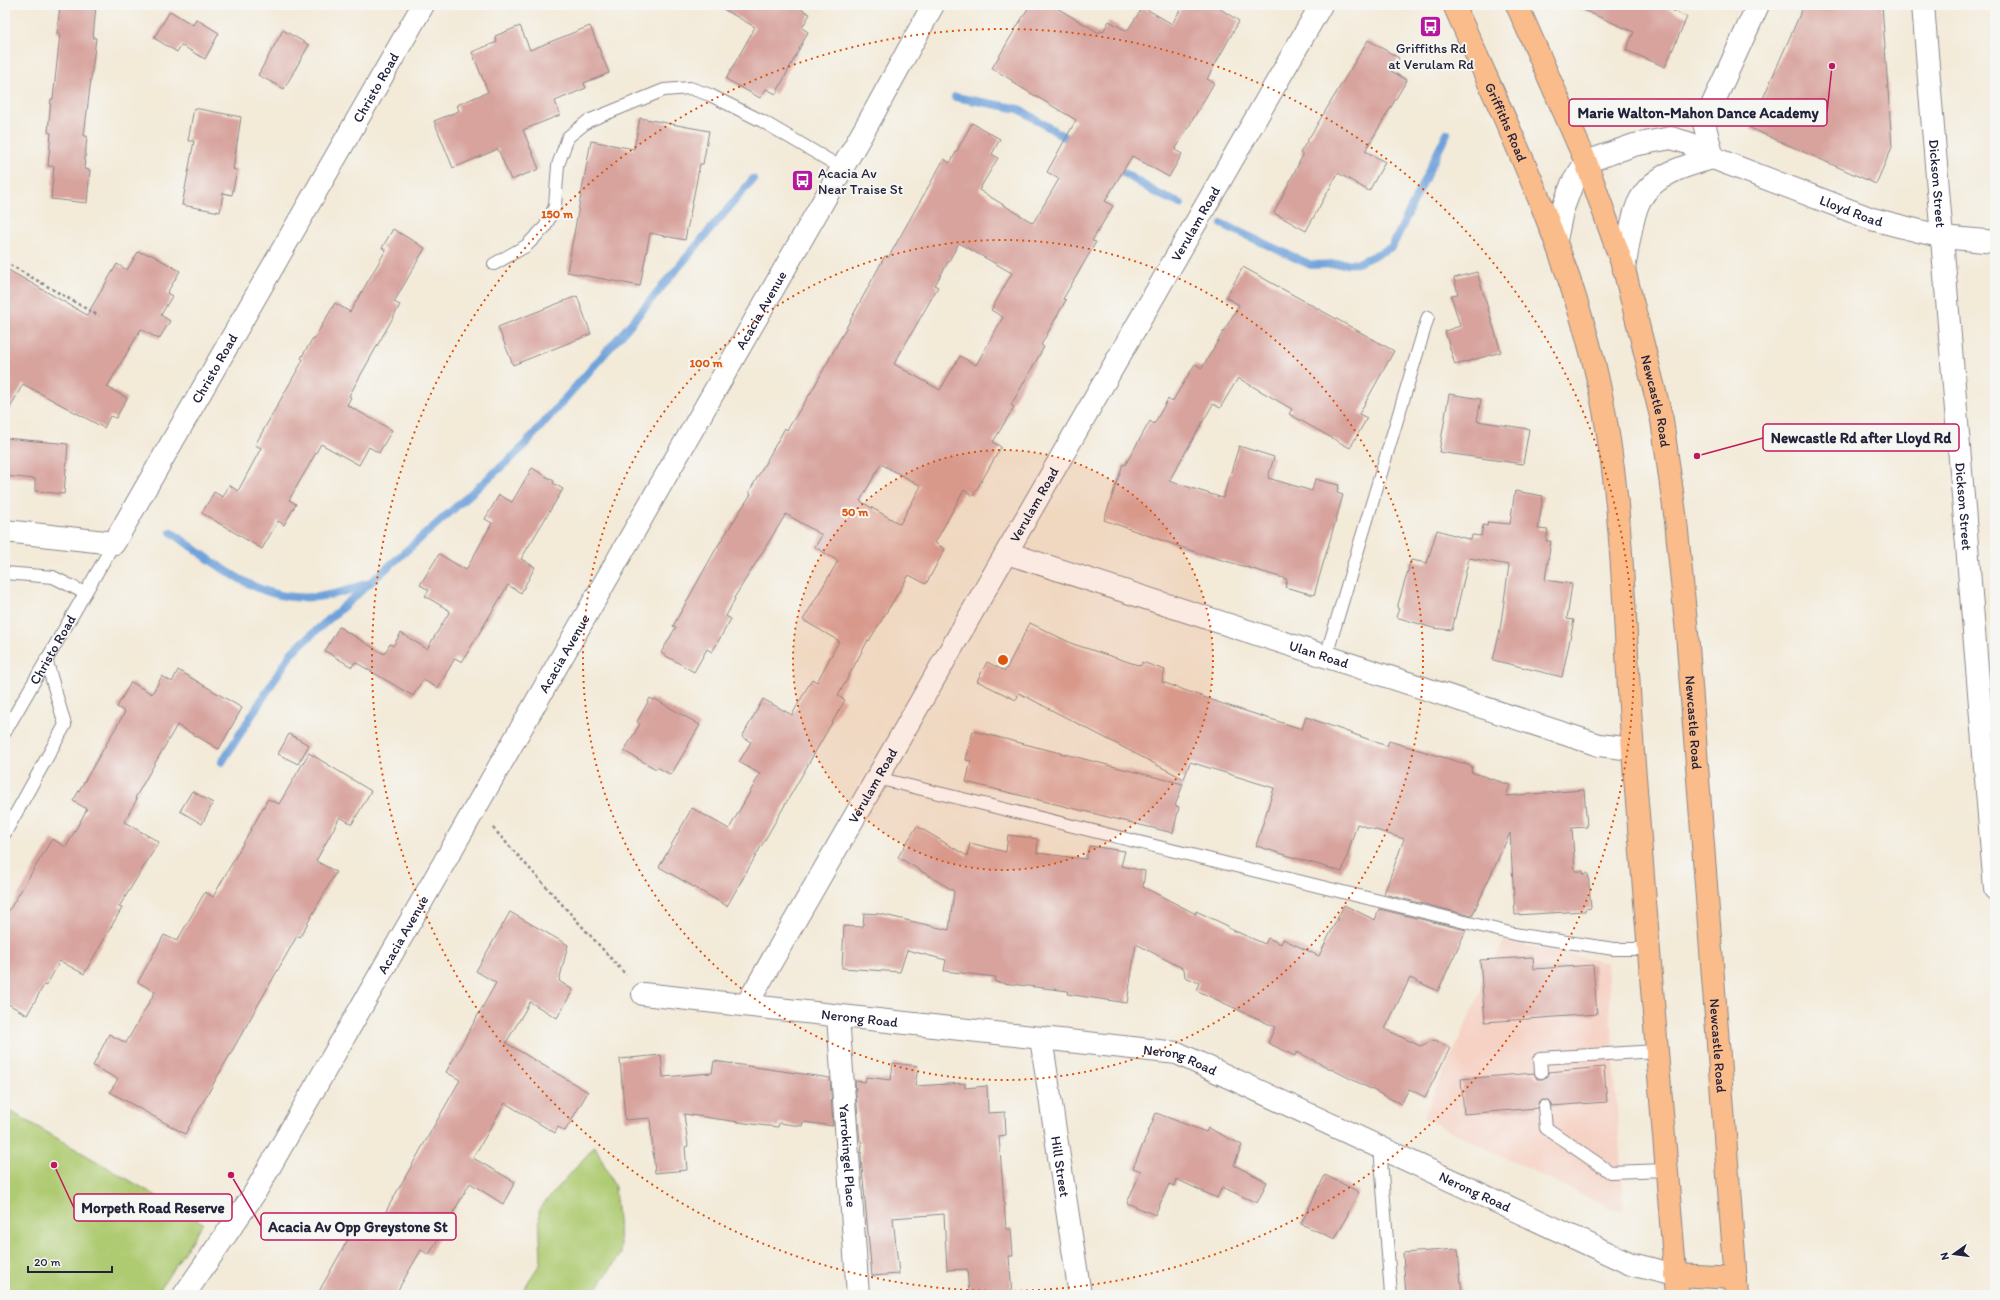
<svg xmlns="http://www.w3.org/2000/svg" width="2000" height="1300" font-family="Itim,sans-serif">
	<rect width="100%" height="100%" fill="#f6f6f2"/>
	<filter id="ink" filterUnits="userSpaceOnUse"><feTurbulence type="fractalNoise" baseFrequency=".025" numOctaves="2"/><feDisplacementMap in="SourceGraphic" scale="8" xChannelSelector="R" yChannelSelector="G"/><feConvolveMatrix kernelMatrix="1 2 1 2 8 2 1 2 1" color-interpolation-filters="sRGB"/></filter>
	<filter id="wash" filterUnits="userSpaceOnUse"><feTurbulence type="fractalNoise" baseFrequency=".012" numOctaves="4" result="noise"/><feDisplacementMap in="SourceGraphic" scale="16" xChannelSelector="R" yChannelSelector="G"/><feGaussianBlur stdDeviation="0.9" result="paint"/><feColorMatrix in="noise" values="0 0 0 0 0 0 0 0 0 0 0 0 0 0 0 0 0 1.4 0 .05"/><feComposite in="paint" operator="in"/></filter>
	<g filter="url(#wash)">
		<rect width="100%" height="100%" fill="#f3ead8"/>
		<path fill="#f6d2c5" d="M1504,941L1607,963L1624,1209L1614,1210L1423,1118Z"/>
		<g fill="#afcb72" stroke="#687656">
			<path d="M5,1108L203,1223L156,1295H5Z"/>
			<path d="M595,1146L615,1187L621,1254L592,1295H520L541,1262L539,1209Z"/>
		</g>
		<g fill="none" stroke-linecap="round" stroke-linejoin="round">
			<g stroke="#6fa2da" stroke-width="8">
				<path d="M955,97L1019,109L1076,144"/>
				<path d="M1113,166L1156,193L1181,204"/>
				<path d="M1222,224L1311,265L1358,263L1392,247L1447,133"/>
				<path d="M171,532C238,579 279,620 365,584"/>
				<path d="M222,762L292,652L519,451L628,327L753,179"/>
			</g>
		</g>
		<g id="blocks">
			<g fill="#d8a39d" fill-rule="evenodd">
				<path d="M60,5H96L93,38H96L84,136H87L84,169L90,170L87,203L51,199L54,166H48L51,133L48,132L51,99H53L60,34H57Z"/>
				<path d="M716,5H793L810,14L802,28L808,32L776,94L766,89L760,98L726,79L755,27Z"/>
				<path d="M1030,5H1052L1099,33L1100,31L1103,32L1109,21L1127,31L1143,7L1172,24L1183,5H1214L1239,21L1207,79L1214,83L1175,150L1182,154L1169,177L1132,156L1105,201L1113,206L1092,241L1096,242L1063,299L1066,300L1041,345L1044,347L1011,405L1014,407L993,442L1001,447L973,496L964,490L935,543L945,549L926,584L909,575L869,641L868,640L838,696L845,700L727,906L659,867L692,808L729,829L760,774L739,762L751,742L742,737L763,699L792,715L812,679L817,682L839,641L803,620L838,561L815,547L822,535L786,514L734,598L735,599L726,616L731,619L712,652L707,649L694,672L661,653L676,627L673,626L717,547L751,494L749,492L785,428L787,430L813,389L885,256L888,258L944,159L950,163L972,123L1000,139L992,154L998,158L979,190L1033,223L1059,179L1047,172L1076,120L1012,82L1013,81L992,68ZM959,243L1012,273L991,310L1003,317L976,365L960,356L940,390L894,364L938,287L935,285ZM881,464L921,486L900,524L860,501Z"/>
				<path d="M1572,5H1660L1687,17L1665,67L1626,50L1634,32Z"/>
				<path d="M1804,5H1882L1892,147L1876,184L1750,128Z"/>
				<path d="M170,11L193,25L196,19L219,33L205,59L181,45L177,52L154,38Z"/>
				<path d="M520,26L530,50L590,26L609,73L584,83L586,88L555,101L560,115L523,130L539,169L511,180L498,149L453,168L434,121L459,111L457,105L488,92L472,52L497,42L495,36Z"/>
				<path d="M283,30L309,45L284,89L258,75Z"/>
				<path d="M1368,40L1399,58L1391,71L1407,80L1365,151L1385,162L1369,191L1338,173L1306,231L1274,213L1303,155L1300,153Z"/>
				<path d="M194,108L241,117L233,169L237,170L232,195L223,193L220,212L182,205L194,141H188Z"/>
				<path d="M640,118L709,131L703,164H700L685,240L650,233L640,286L567,272L591,141L634,149Z"/>
				<path d="M393,229L425,248L394,302L400,305L349,396L351,397L347,405L392,430L379,453L369,447L359,465L321,444L289,500L296,504L284,525L278,521L262,549L202,513L214,492L223,497L229,485L238,491L261,448L255,445L303,360L301,358L313,338L314,339L335,303L350,312L386,250L382,248Z"/>
				<path d="M138,252L152,255L180,271L167,293L172,296L161,315L170,321L159,339L141,329L107,387L127,398L116,418L110,416L104,428L23,384L5,417V268L87,315L117,264L127,270Z"/>
				<path d="M1243,267L1394,351L1359,414L1367,418L1350,448L1289,414L1292,409L1238,378L1220,408L1213,404L1169,481L1223,498L1239,446L1274,457L1268,478L1312,491L1315,479L1339,485L1337,493L1343,495L1314,595L1285,587L1287,579L1198,553L1104,520L1123,464L1125,465L1150,421L1154,424L1168,399L1172,402L1195,364L1202,368L1239,305L1226,297Z"/>
				<path d="M1477,272L1501,352L1455,365L1445,331L1460,326L1451,295L1458,294L1454,278Z"/>
				<path d="M577,296L591,334L513,365L498,327Z"/>
				<path d="M1449,394L1481,399L1477,421L1529,429L1523,464L1439,452Z"/>
				<path d="M5,438L68,444L64,494L35,491V479L5,476Z"/>
				<path d="M532,468L554,481L553,483L563,489L521,559L535,567L521,593L508,585L462,662L455,658L438,688L423,680L413,696L355,662L352,667L325,651L339,627L384,654L390,644L393,646L401,633L427,649L450,611L425,596L429,590L420,585L439,554L466,570L492,523L485,519L499,495L512,502Z"/>
				<path d="M1515,491L1543,496L1538,529L1548,530L1546,541H1551L1545,580L1572,584L1567,619L1574,620L1562,677L1493,660L1500,630L1509,565L1469,558L1452,630L1433,628L1396,617L1399,609L1397,608L1411,560L1427,563L1437,530L1471,540L1472,535L1481,536L1483,525L1487,526L1488,522L1510,524Z"/>
				<path d="M1030,623L1073,644L1141,666L1142,662L1165,670L1162,682L1223,704L1302,729L1306,717L1387,746L1389,741L1472,766L1471,772L1510,785L1506,796L1584,790L1587,827L1572,828L1575,871H1583V874L1588,873L1591,908L1585,909V911L1515,915L1510,833L1472,916L1384,894L1404,839L1357,824L1342,872L1256,846L1274,788L1190,762L1184,779L1019,693L1016,700L977,681L987,662L1005,671Z"/>
				<path d="M178,670L242,708L219,749L177,725L135,798L137,799L124,822L159,842L119,907L122,908L84,974L60,961L46,986L44,985L27,1015L5,1002V917L52,839L66,847L87,809L73,801L125,712L117,707L131,682L152,694L162,676L172,682Z"/>
				<path d="M650,698L654,700L655,699L700,725L671,775L657,767L656,769L624,751L640,724L637,722Z"/>
				<path d="M973,731L1183,784L1175,806L1179,807L1173,833L966,782L971,761L966,760Z"/>
				<path d="M289,734L309,745L298,764L278,754Z"/>
				<path d="M309,753L371,791L352,824L340,817L316,861L336,872L300,937L297,936L185,1134L110,1092L118,1079L93,1066L109,1034L126,1043L155,992L138,982L164,935L177,941L205,892L213,897L268,799L279,804Z"/>
				<path d="M192,791L213,803L202,824L180,811Z"/>
				<path d="M917,826L967,856L970,843L1006,852L1008,835L1038,839L1037,853L1086,859L1089,846L1125,851L1121,866L1145,871L1143,887L1196,914V911L1228,926V928L1265,944L1268,938L1281,944L1283,939L1319,956L1344,905L1375,920L1379,909L1466,930L1438,991L1410,978L1385,1029L1420,1046L1435,1040L1450,1048L1425,1097L1409,1089L1401,1104L1297,1052L1295,1056L1268,1043L1275,1027L1196,990L1199,983L1185,977L1184,969L1136,944L1127,1003L1067,994L1068,991L995,982L996,977L944,971L946,960L907,950L900,972L842,968L844,926L863,927L864,913L880,914L949,930L954,891L898,857Z"/>
				<path d="M510,912L568,945L559,981L573,990L557,1018L530,1002L506,1043L588,1092L565,1131L558,1127L555,1133L505,1103L473,1158L515,1182L503,1204L470,1183L429,1255L421,1250L395,1295H317L352,1232L369,1241L460,1080L446,1072L496,983L476,971Z"/>
				<path d="M1533,957L1534,969L1593,965L1597,1014L1485,1022L1480,960Z"/>
				<path d="M661,1055L663,1077L712,1073L714,1061L830,1078L833,1126L803,1122L802,1126L779,1123L778,1127L759,1125L684,1114L688,1146L685,1147L687,1170L655,1173L650,1118L625,1120L620,1059Z"/>
				<path d="M893,1063L918,1066L915,1086L965,1083V1088L987,1086L988,1113L1005,1112L1006,1135L999,1136L1006,1229H1011L1013,1256H1009L1012,1295H969L967,1269L947,1270L944,1214L893,1218L899,1274L872,1276L861,1157L862,1142L860,1141L855,1081L865,1082L866,1077L891,1080Z"/>
				<path d="M1604,1067L1607,1102L1551,1106L1550,1102L1544,1100L1539,1101L1537,1108L1464,1114L1461,1079L1534,1073L1537,1079H1542L1548,1076V1072Z"/>
				<path d="M1156,1113L1206,1132L1208,1128L1242,1145L1234,1165L1267,1182L1257,1203L1222,1187L1217,1198L1176,1179L1174,1186L1169,1184L1155,1215L1127,1203L1141,1171L1133,1168Z"/>
				<path d="M1325,1175L1359,1192L1335,1239L1301,1224Z"/>
				<path d="M1458,1249L1462,1295H1406L1403,1253Z"/>
			</g>
		</g>
	</g>
	<g filter="url(#ink)">
		<use href="#blocks" fill-opacity="0" stroke="#8a868a" stroke-width="1"/>
		<g fill="none" stroke-linecap="round" stroke-linejoin="round">
			<defs>
				<g id="service">
					<path d="M494,264L526,246L545,227L555,206L558,165L568,137L588,121L664,90L690,88L710,95L762,121L842,168"/>
					<path d="M5,573L53,577L85,593"/>
					<path d="M1326,656L1428,317"/>
					<path id="s1" d="M5,732L114,543"/>
					<path d="M877,778L1514,934L1614,949H1648"/>
					<path d="M5,833L65,725L46,659"/>
					<path d="M1541,1072L1540,1058L1657,1051"/>
					<path d="M1544,1107L1546,1128L1610,1172L1666,1170"/>
					<path d="M1380,1146L1391,1295"/>
				</g>
				<g id="minor">
					<path id="s2" d="M1923,5L1995,889"/>
					<path id="s3" d="M5,531L114,543L423,5"/>
					<path id="s4" d="M1007,553L1599,745L1632,749"/>
					<path id="s5" d="M643,994L1177,1053L1631,1264L1675,1275"/>
					<path id="s6" d="M747,1004L1321,5"/>
					<path id="s7" d="M838,1016L858,1295"/>
					<path id="s8" d="M1041,1038L1080,1295"/>
				</g>
				<g id="tertiary">
					<path d="M1713,158L1704,123L1758,5"/>
					<path id="s9" d="M1556,240L1562,211L1572,184L1586,162L1634,145L1671,138L1688,143L1713,158L1872,219L1943,237L1995,242"/>
					<path d="M1624,269C1628,250 1631,216 1640,200C1654,174 1687,165 1713,158"/>
					<path id="s10" d="M184,1295L254,1194L871,118L933,5"/>
				</g>
				<g id="trunk">
					<path id="s11" d="M1454,5C1506,122 1563,239 1594,363C1625,491 1623,622 1633,752C1646,933 1663,1114 1677,1295"/>
					<path id="s12" d="M1517,5L1586,162L1624,269L1662,420L1676,521L1687,633L1737,1295"/>
					<path d="M1675,1275L1736,1278"/>
				</g>
			</defs>
			<use href="#service" stroke="#8a868a" stroke-width="14"/>
			<use href="#minor" stroke="#8a868a" stroke-width="24"/>
			<use href="#tertiary" stroke="#8a868a" stroke-width="24"/>
			<use href="#trunk" stroke="#8a868a" stroke-width="24"/>
			<g stroke="#8a868a" stroke-width="2.5" stroke-dasharray="3 3" stroke-linecap="butt">
				<path d="M5,262L99,316"/>
				<path d="M493,828L626,975"/>
			</g>
			<use href="#service" stroke="#fff" stroke-width="12"/>
			<use href="#minor" stroke="#fff" stroke-width="22"/>
			<use href="#tertiary" stroke="#fff" stroke-width="22"/>
			<use href="#trunk" stroke="#f9bc8a" stroke-width="22"/>
		</g>
	</g>
	<circle cx="1003" cy="660" r="210" fill="#de560e" fill-opacity=".12"/>
	<g fill="none" stroke="#de560e" stroke-width="2" stroke-dasharray="2 4">
		<circle cx="1003" cy="660" r="210"/>
		<circle cx="1003" cy="660" r="420"/>
		<circle cx="1003" cy="660" r="631"/>
	</g>
	<defs>
		<symbol id="bus-square" viewBox="-11 -11 22 22"><rect x="-9" y="-9" width="18" height="18" rx="4" fill="#b5179e" stroke="#f6f6f2"/><path d="M-5-6H5V4H4V6H2V4H-2V6H-4V4H-5ZM-3.5-4V0h7V-4ZM-3.5 1.2v1.5H-2V1.2ZM2 1.2v1.5H3.5V1.2Z" fill="#fff"/></symbol>
	</defs>
	<g fill-rule="evenodd">
		<use href="#bus-square" x="1418" y="14" width="25" height="25"/>
		<use href="#bus-square" x="790" y="168" width="25" height="25"/>
	</g>
	<g text-anchor="middle" dominant-baseline="central" stroke-width="4" stroke-linejoin="round" paint-order="stroke">
		<g font-size="14" fill="#22223b" stroke="#f6f6f2">
			<text x="1431" y="48">Griffiths Rd<tspan x="1431" dy="16">at Verulam Rd</tspan></text>
			<text x="818" y="173" text-anchor="start">Acacia Av<tspan x="818" dy="16">Near Traise St</tspan></text>
		</g>
		<g font-size="14" fill="#22223b" stroke="#f6f6f2">
			<text stroke="none"><textPath href="#s3" startOffset="635">Christo Road</textPath></text>
			<text stroke="none"><textPath href="#s11" startOffset="128">Griffiths Road</textPath></text>
			<text stroke="none"><textPath href="#s2" startOffset="179">Dickson Street</textPath></text>
			<text stroke="none"><textPath href="#s9" startOffset="368">Lloyd Road</textPath></text>
			<text stroke="none"><textPath href="#s6" startOffset="900">Verulam Road</textPath></text>
			<text stroke="none"><textPath href="#s10" startOffset="1142">Acacia Avenue</textPath></text>
			<text stroke="none"><textPath href="#s3" startOffset="311">Christo Road</textPath></text>
			<text stroke="none"><textPath href="#s12" startOffset="421">Newcastle Road</textPath></text>
			<text stroke="none"><textPath href="#s6" startOffset="576">Verulam Road</textPath></text>
			<text stroke="none"><textPath href="#s2" startOffset="503">Dickson Street</textPath></text>
			<text stroke="none"><textPath href="#s1" startOffset="95">Christo Road</textPath></text>
			<text stroke="none"><textPath href="#s10" startOffset="746">Acacia Avenue</textPath></text>
			<text stroke="none"><textPath href="#s4" startOffset="328">Ulan Road</textPath></text>
			<text stroke="none"><textPath href="#s12" startOffset="745">Newcastle Road</textPath></text>
			<text stroke="none"><textPath href="#s6" startOffset="252">Verulam Road</textPath></text>
			<text stroke="none"><textPath href="#s10" startOffset="422">Acacia Avenue</textPath></text>
			<text stroke="none"><textPath href="#s5" startOffset="218">Nerong Road</textPath></text>
			<text stroke="none"><textPath href="#s12" startOffset="1069">Newcastle Road</textPath></text>
			<text stroke="none"><textPath href="#s5" startOffset="542">Nerong Road</textPath></text>
			<text stroke="none"><textPath href="#s7" startOffset="140">Yarrokingel Place</textPath></text>
			<text stroke="none"><textPath href="#s8" startOffset="130">Hill Street</textPath></text>
			<text stroke="none"><textPath href="#s5" startOffset="866">Nerong Road</textPath></text>
		</g>
	</g>
	<circle cx="1003" cy="660" r="6" fill="#de560e" stroke="#f6f6f2" stroke-width="2"/>
	<g font-size="12" text-anchor="middle" font-weight="bold" fill="#de560e" stroke="#f6f6f2" stroke-width="4" stroke-linejoin="round" paint-order="stroke">
		<text x="557" y="218">150 m</text>
		<text x="706" y="367">100 m</text>
		<text x="855" y="516">50 m</text>
	</g>
	<path fill="none" stroke="#c2185b" stroke-width="1.5" d="M1832 66L1827 112M1697 456L1763 438M54 1165L74 1208M231 1175L261 1226"/>
	<g fill="#c2185b" stroke="#f6f6f2" stroke-width="1.5">
		<circle cx="1832" cy="66" r="4"/>
		<circle cx="1697" cy="456" r="4"/>
		<circle cx="54" cy="1165" r="4"/>
		<circle cx="231" cy="1175" r="4"/>
	</g>
	<g fill="#f6f6f2" stroke="#c2185b" stroke-width="1.5">
		<rect x="1569" y="99" width="258" height="27" rx="4"/>
		<rect x="1763" y="424" width="196" height="27" rx="4"/>
		<rect x="74" y="1194" width="158" height="27" rx="4"/>
		<rect x="261" y="1213" width="195" height="27" rx="4"/>
	</g>
	<g font-size="15" text-anchor="middle" font-weight="bold" fill="#22223b">
		<text x="1698" y="118">Marie Walton-Mahon Dance Academy</text>
		<text x="1861" y="443">Newcastle Rd after Lloyd Rd</text>
		<text x="153" y="1213">Morpeth Road Reserve</text>
		<text x="358" y="1232">Acacia Av Opp Greystone St</text>
	</g>
	<rect width="2000" height="1300" fill="none" stroke="#f6f6f2" stroke-width="20"/>
	<g transform="translate(1954 1254) rotate(256)" stroke="#f6f6f2" stroke-width="3" paint-order="stroke">
	<path d="M0-3L7 15L0 10L-7 15Z" fill="#22223b"/>
	<text y="-6" font-size="11" font-weight="bold" text-anchor="middle" fill="#22223b">N</text>
	</g>
	<path d="M28 1266v6h84v-6" fill="none" stroke="#22223b" stroke-width="2"/>
	<text x="34" y="1266" font-size="12" fill="#22223b" stroke="#f6f6f2" stroke-width="3" paint-order="stroke">20 m</text>
</svg>
